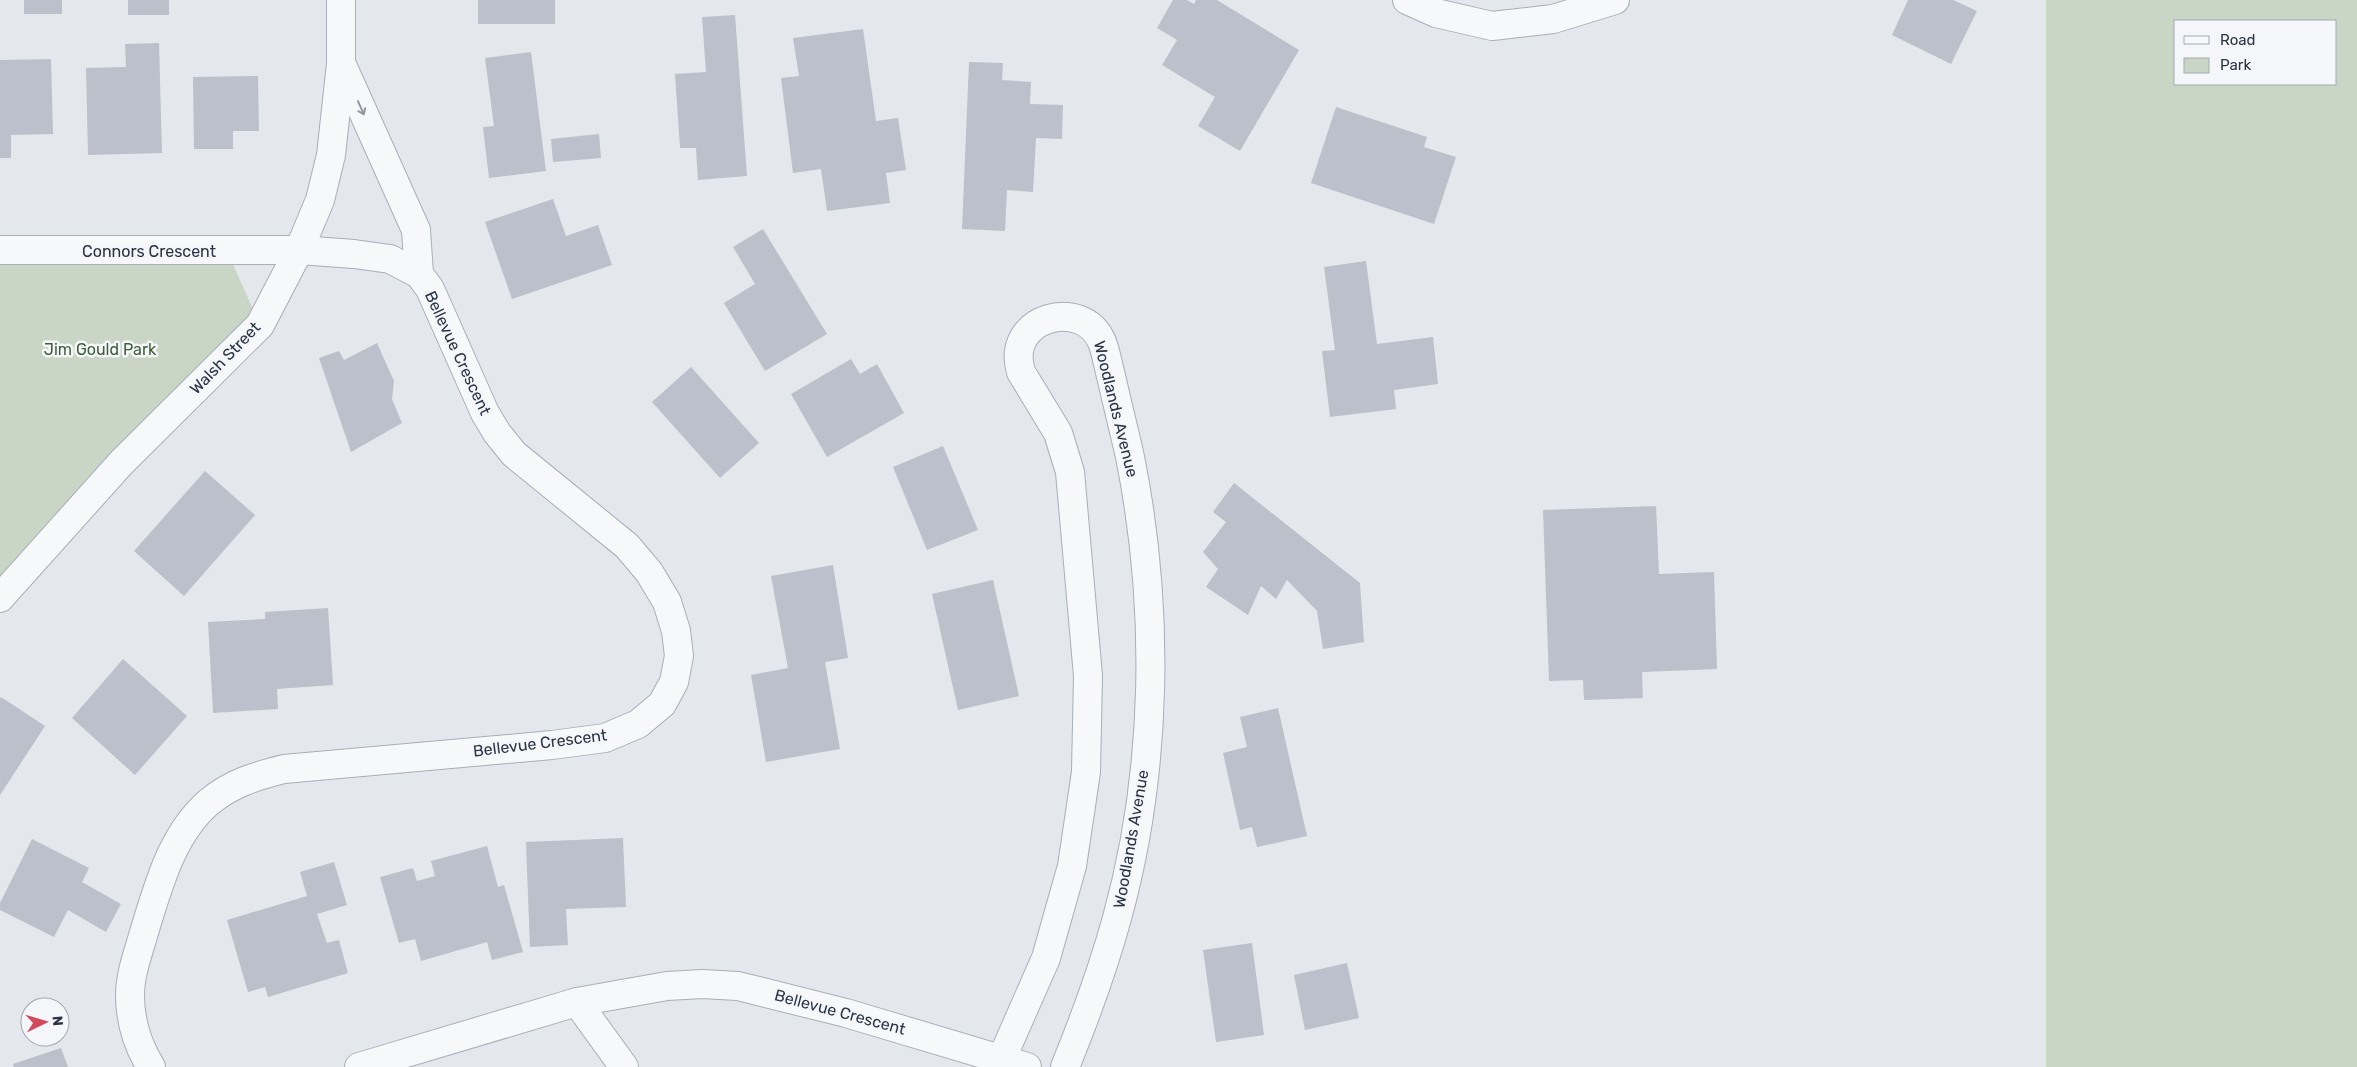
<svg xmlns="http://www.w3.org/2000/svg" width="2357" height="1067" font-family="Rubik,sans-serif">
	<rect width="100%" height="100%" fill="#e4e7ec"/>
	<g fill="#c9d6c5" fill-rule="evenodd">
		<path d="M2046,0H2357V1067H2046ZM2176,21H2336V84H2176Z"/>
		<path d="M0,250L227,251L260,325L0,601Z"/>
	</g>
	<g fill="#bbc0ca">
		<rect x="24" y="0" width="38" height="14"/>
		<rect x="128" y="0" width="41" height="15"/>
		<rect x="478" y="0" width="77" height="24"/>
		<path d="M1173,0H1187L1194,4L1196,0H1217L1299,50L1240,151L1198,126L1215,97L1162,65L1177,40L1157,28Z"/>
		<path d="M1908,0H1953L1977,11L1951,64L1892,35Z"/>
		<path d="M735,15L747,176L698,180L696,148H680L675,74L706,72L702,17Z"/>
		<path d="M863,29L876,121L898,118L906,170L886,173L890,203L827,211L821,169L793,173L781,78L799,76L793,38Z"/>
		<path d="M159,43L162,153L88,155L86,68L126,67L125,44Z"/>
		<path d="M531,52L546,171L489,178L483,127L494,126L485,58Z"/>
		<path d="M51,59L53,134L11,135V158H0V60Z"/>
		<path d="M969,62L1003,63L1002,80L1031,82L1030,104L1063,105L1062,139L1036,138L1033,192L1007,190L1005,231L962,229Z"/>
		<path d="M258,76L259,131H233V149H194L193,77Z"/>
		<path d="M1336,107L1427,137L1424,147L1456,157L1434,224L1311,183Z"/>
		<path d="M599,134L601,158L553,162L551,139Z"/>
		<path d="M553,199L566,236L598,225L612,265L512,299L485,222Z"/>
		<path d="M763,229L827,334L765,371L724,303L755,284L733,247Z"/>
		<path d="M1366,261L1377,344L1433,337L1438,384L1394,390L1396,409L1330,417L1322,351L1335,350L1324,267Z"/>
		<path d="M377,343L394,381L392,399L402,423L351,452L319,358L339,351L344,360Z"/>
		<path d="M851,359L860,374L877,364L904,413L827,457L791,394Z"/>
		<path d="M691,367L759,443L720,478L652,402Z"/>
		<path d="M943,446L978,530L927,550L893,467Z"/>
		<path d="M205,471L255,515L184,596L134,551Z"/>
		<path d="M1234,483L1360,583L1364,642L1323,649L1317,611L1287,580L1276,599L1261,586L1248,615L1206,587L1218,569L1203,552L1226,522L1213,512Z"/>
		<path d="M1656,506L1659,574L1714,572L1717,669L1642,672L1643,698L1584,700L1583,680L1549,681L1543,510Z"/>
		<path d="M833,565L848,658L825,662L840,749L766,762L751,675L788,668L771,576Z"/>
		<path d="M993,580L1019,696L958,710L932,594Z"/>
		<path d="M328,608L333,685L277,689L278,709L213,713L208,622L265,619V612Z"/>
		<path d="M123,659L187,716L135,775L72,718Z"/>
		<path d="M1,697L45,726L0,795V699Z"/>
		<path d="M1278,708L1307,836L1257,847L1252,827L1240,830L1223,753L1247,747L1240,717Z"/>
		<path d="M623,838L626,907L566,909L568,945L530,947L526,842Z"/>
		<path d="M32,839L89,868L82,882L121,904L106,932L68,910L54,937L0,910V903Z"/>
		<path d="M487,846L498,887L504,885L523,952L492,960L487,942L421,961L415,939L399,943L380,877L413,868L417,881L435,876L431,861Z"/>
		<path d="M334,862L347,905L317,914L327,943L339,940L348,973L268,997L265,987L248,992L227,920L307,896L300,872Z"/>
		<path d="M1252,943L1264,1035L1216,1042L1203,950Z"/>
		<path d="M1347,963L1359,1018L1305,1030L1294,975Z"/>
		<path d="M61,1048L68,1067H14L13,1064Z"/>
	</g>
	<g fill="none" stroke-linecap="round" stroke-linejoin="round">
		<defs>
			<g id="minor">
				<path d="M1407,0L1436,13L1492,26L1553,19L1615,0"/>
				<path d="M342,65L416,230L419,274"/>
				<path d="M0,250H299L354,254L390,259L419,274L430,289L485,413L497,433L514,454L627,546L649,572L667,602L676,631L679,656L674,682L662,704L638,724L605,738L552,745L284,769C256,776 232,783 209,802C172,834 159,884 145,929C139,951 130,973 130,995C130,1020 138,1046 151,1067"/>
				<path d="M0,598L121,463L260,325L299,250L320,200L331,155L341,64V0"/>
				<path d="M577,1002L624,1067"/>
				<path d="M1002,1058L1046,958L1072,866L1086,772L1088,676L1070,472L1058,433L1021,372C1004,317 1083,296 1102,342C1106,352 1108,365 1111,376C1117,403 1124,430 1130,457C1160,607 1158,770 1117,918C1103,969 1085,1018 1065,1067"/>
				<path d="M359,1067L577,1002L667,986L702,984L738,986L846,1013L1027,1067"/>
			</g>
		</defs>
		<use href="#minor" stroke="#a9aeb7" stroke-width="30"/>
		<use href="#minor" stroke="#f7f8fa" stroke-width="28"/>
	</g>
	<defs><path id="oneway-shaft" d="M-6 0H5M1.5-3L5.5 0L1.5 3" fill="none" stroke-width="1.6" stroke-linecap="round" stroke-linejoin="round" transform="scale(1.25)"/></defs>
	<use stroke="#9196a0" href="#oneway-shaft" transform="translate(361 108) rotate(66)"/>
	<g text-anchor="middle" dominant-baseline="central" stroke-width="5" stroke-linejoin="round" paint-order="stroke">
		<g font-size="16" fill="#2b3445" stroke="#f4f6f9">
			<text x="149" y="251">Connors Crescent</text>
			<text transform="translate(458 353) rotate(65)">Bellevue Crescent</text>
			<text transform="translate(225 358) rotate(-46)">Walsh Street</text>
			<text transform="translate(1116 409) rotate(76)">Woodlands Avenue</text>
			<text transform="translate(540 743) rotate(-7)">Bellevue Crescent</text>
			<text transform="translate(1131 839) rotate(-80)">Woodlands Avenue</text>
			<text transform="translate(840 1012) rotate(15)">Bellevue Crescent</text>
		</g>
		<g font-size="16" fill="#3f6138" stroke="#f4f6f9">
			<text x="100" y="349">Jim Gould Park</text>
		</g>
	</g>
	<rect x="2174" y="20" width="162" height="65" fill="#f4f6f9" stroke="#a4a8b1"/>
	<rect x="2184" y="36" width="25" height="8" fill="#f7f8fa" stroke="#a4a8b1"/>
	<text x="2220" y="45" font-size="15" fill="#2b3445">Road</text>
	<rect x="2184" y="58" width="25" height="15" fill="#c9d6c5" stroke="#a4a8b1"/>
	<text x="2220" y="70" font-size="15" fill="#2b3445">Park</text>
	<g transform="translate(45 1022) rotate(85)"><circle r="24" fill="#f4f6f9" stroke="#a4a8b1"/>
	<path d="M0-4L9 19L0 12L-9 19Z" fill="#d1495b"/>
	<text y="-8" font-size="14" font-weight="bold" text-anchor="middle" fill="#2b3445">N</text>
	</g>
</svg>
